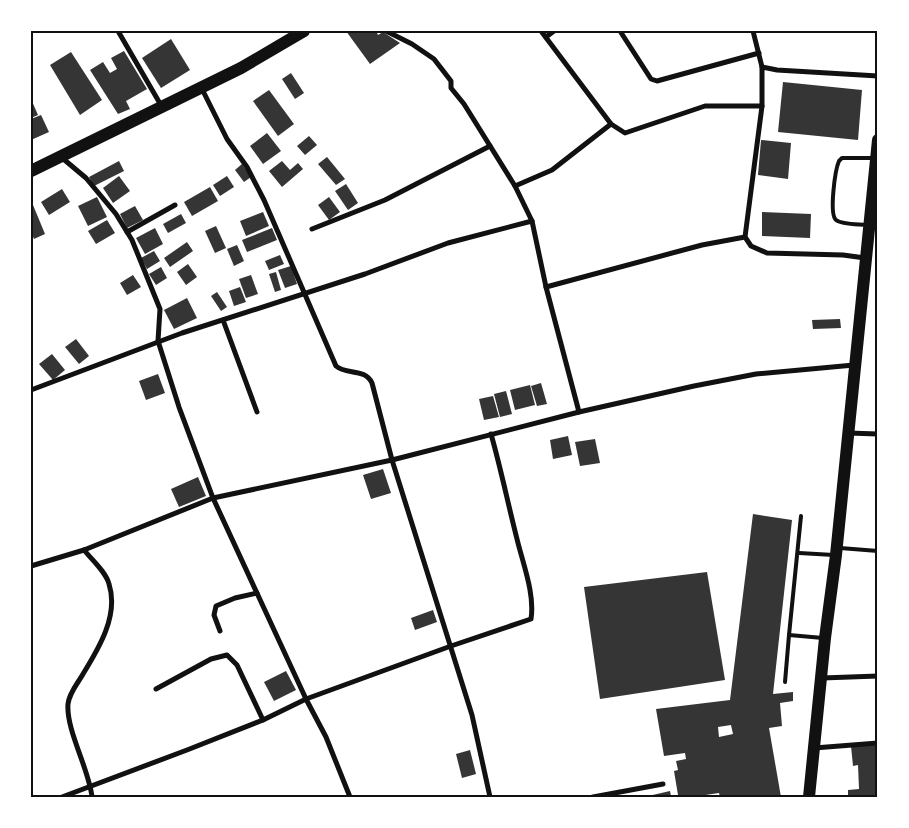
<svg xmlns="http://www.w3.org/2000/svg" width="909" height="828" font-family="'Varela Round',sans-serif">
	<rect width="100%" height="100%" fill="#fff"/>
	<g fill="#353535" fill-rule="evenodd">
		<path d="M346,31H376L378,35L383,32L400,43L370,64Z"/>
		<path d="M171,39L190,70L161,88L142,58Z"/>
		<path d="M124,51L147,89L126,101L130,109L118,114L90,70L103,62L110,73L117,69L111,58Z"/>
		<path d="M71,52L102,100L80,115L50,65Z"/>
		<path d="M291,73L304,93L295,99L282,79Z"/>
		<path d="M783,82L862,90L858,140L778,132Z"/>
		<path d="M269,90L294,124L278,136L253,101Z"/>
		<path d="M31,99L38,115L31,118Z"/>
		<path d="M41,115L49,132L31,140V119Z"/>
		<path d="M267,133L281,151L263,164L250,146Z"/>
		<path d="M309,136L317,145L305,155L297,146Z"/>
		<path d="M761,140L791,143L788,179L758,175Z"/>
		<path d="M327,157L345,179L336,185L318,164Z"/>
		<path d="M119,161L124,171L94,186L89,177Z"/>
		<path d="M282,161L290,170L298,163L303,169L282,187L269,171Z"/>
		<path d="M242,164L251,177L244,182L235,170Z"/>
		<path d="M119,176L130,191L113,203L103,188Z"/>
		<path d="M227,176L234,187L220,196L213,185Z"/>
		<path d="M346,184L358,203L348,210L335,191Z"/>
		<path d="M210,187L218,201L192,216L184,202Z"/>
		<path d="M62,189L70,202L49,215L41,202Z"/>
		<path d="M97,197L107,217L88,226L78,206Z"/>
		<path d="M329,197L340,212L329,220L318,205Z"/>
		<path d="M33,205L45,234L34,239L31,232Z"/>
		<path d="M135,206L143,220L127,228L120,214Z"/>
		<path d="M263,212L269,226L246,236L240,221Z"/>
		<path d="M762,212L811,214L810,238L762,236Z"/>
		<path d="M181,214L186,223L168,233L163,224Z"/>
		<path d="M107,220L115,233L96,244L88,231Z"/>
		<path d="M216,226L226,248L215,253L205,231Z"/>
		<path d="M155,228L163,244L145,254L136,238Z"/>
		<path d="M272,228L277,240L247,252L242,240Z"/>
		<path d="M187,242L193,251L170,267L164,258Z"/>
		<path d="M237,245L244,261L234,266L227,249Z"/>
		<path d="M154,251L160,261L147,269L141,258Z"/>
		<path d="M280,255L284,264L269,270L265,261Z"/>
		<path d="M188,264L197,277L186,285L177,272Z"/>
		<path d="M291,266L297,284L285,288L278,270Z"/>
		<path d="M161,267L167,278L156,285L149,274Z"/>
		<path d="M276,272L281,290L275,292L269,274Z"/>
		<path d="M133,275L141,287L127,295L120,283Z"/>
		<path d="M251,275L258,294L246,298L239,279Z"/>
		<path d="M240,287L246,302L234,306L229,291Z"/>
		<path d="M217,292L227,307L221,311L211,296Z"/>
		<path d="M187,298L197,318L174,329L164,310Z"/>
		<path d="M840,319L841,328L813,329L812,320Z"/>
		<path d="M76,339L89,356L79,364L65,347Z"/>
		<path d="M52,354L65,370L53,380L39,364Z"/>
		<path d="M158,374L165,393L146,400L139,381Z"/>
		<path d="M541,383L547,404L537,406L531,386Z"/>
		<path d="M530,385L535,405L515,410L510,390Z"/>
		<path d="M506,391L512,414L500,417L494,394Z"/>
		<path d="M493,396L499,417L484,420L479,399Z"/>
		<path d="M568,436L572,455L553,459L550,440Z"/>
		<path d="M595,439L600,463L580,466L575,442Z"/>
		<path d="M383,469L391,493L371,499L363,475Z"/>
		<path d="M198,477L206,496L179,507L171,489Z"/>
		<path d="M753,514L792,520L773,694L793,692V701L780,703L782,726L769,728L781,797H720L719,793L692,797H644L670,791L671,796L678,795L674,771L678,770L676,761L686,759L685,753L664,756L656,709L730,700ZM731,725L733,734L719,737L718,727Z"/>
		<path d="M707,572L725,680L600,699L584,587Z"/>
		<path d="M433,610L437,622L415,630L411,618Z"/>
		<path d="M286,671L296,690L274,701L264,682Z"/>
		<path d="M878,745V797H848V790L859,789L858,765L853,766L851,746Z"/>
		<path d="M470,750L476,774L462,778L456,754Z"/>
	</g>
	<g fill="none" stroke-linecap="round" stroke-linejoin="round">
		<g stroke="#111" stroke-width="4">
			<path d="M867,225C859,224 842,225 836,220C829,214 835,170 839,161L842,158H873"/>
			<path d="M801,516L789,635L823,638"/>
			<path d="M840,548L878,551"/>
			<path d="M799,553L834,555"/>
			<path d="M785,682L789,635"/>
		</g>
		<g stroke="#111" stroke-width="5">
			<path d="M118,31L162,107"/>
			<path d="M386,31L412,44L434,59L451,81V88L464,104L515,186L532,221L546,287L579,412"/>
			<path d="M541,31L611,124L625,133L705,106H762"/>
			<path d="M620,31L651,79L657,81L759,53"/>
			<path d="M753,31L762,67"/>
			<path d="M546,37L554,31"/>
			<path d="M202,89L227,139L247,167L264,200L336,366C346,375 365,368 372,383L392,460L472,715L490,797"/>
			<path d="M61,157L86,178L116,214L132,240L160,309L158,341L179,407L213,498L306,699L326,737L350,797"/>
			<path d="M515,186L552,170L611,124"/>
			<path d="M312,229L385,200L490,146"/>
			<path d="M127,232L175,205"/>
			<path d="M865,258L843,255L767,253L751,246L745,237L762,106V67L777,70L878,76"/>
			<path d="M546,287L702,245L745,237"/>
			<path d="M223,320L257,412"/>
			<path d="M31,390L182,333L365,274L448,243L532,221"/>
			<path d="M848,433L878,434"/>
			<path d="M84,550C92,560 106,572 109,584C119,615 99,648 83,674C78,683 69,693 68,704C66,730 89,769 92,797"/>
			<path d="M31,566L84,550L213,498L392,460L579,412L694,386L756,374L854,365"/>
			<path d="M220,631L214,615L216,606L235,598L257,593"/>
			<path d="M822,678L878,676"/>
			<path d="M156,689L211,659L227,655L237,665L263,720"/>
			<path d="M814,748L878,743"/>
			<path d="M62,797L187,750L263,720L306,699L451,646L531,619C535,594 523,564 517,539C508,504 501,469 491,434"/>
			<path d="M593,797L663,784"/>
		</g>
		<g stroke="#111" stroke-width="12">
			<path d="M31,171L241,68L304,31"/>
			<path d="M809,797L825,638L836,555L878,140"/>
		</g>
	</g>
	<rect width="909" height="828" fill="none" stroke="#ffffff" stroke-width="65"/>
	<rect x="32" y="32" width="844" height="764" fill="none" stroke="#111" stroke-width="2"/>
</svg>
